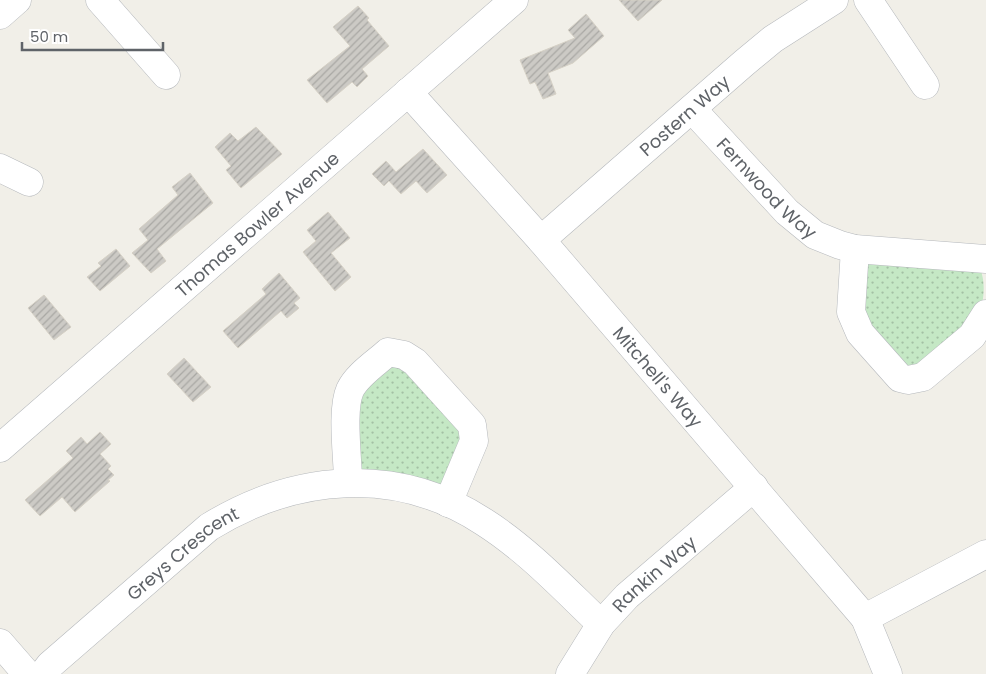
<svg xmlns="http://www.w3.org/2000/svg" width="986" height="674" font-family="Poppins,sans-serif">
	<defs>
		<pattern id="park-dots" width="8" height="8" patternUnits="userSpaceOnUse" patternTransform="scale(1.25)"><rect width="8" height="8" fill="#c5e8c5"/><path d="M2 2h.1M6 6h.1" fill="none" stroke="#a3c0a4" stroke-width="1.8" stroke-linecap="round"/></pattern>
		<pattern id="building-hatch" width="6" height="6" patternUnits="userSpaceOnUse" patternTransform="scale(1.25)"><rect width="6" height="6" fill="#cccac5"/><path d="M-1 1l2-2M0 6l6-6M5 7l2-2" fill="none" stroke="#a9a8a4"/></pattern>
	</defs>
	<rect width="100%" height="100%" fill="#f1efe8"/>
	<g fill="url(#park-dots)">
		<path d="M868,262L980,269C986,281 985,308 975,319C959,337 930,356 912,372L865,328L861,273Z"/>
		<path d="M397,360L465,429L442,484L436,487L372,477L359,469L352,401Z"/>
	</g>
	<g fill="url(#building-hatch)" stroke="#d6d1c6">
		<path d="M619,0H662L638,21Z"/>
		<path d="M358,6L369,18L367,20L389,46L362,69L368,76L357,87L352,82L327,103L307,80L350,46L333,27Z"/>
		<path d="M586,14L604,36L573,63L548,73L556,94L543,99L535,82L530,84L520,60L575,38L568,30Z"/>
		<path d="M256,127L282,154L241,188L226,170L231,166L215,147L230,133L238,141Z"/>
		<path d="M423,149L447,175L427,193L416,181L401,194L389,181L384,186L372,174L386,161L396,172Z"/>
		<path d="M190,173L213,203L157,249L166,261L151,273L132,253L148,240L139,229L178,195L172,187Z"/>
		<path d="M328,212L350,238L331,253L351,277L335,291L303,252L316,241L307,230Z"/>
		<path d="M116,249L130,266L100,291L87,277L101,266L98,263Z"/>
		<path d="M279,273L300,298L294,303L299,308L287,318L281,311L238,348L223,331L266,294L262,289Z"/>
		<path d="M44,295L71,327L54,340L28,308Z"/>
		<path d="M184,358L211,387L193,402L167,374Z"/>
		<path d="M100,432L111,444L100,454L111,466L108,469L114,475L108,480L110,481L75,512L62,497L40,516L25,500L73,458L66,451L81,437L87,444Z"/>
	</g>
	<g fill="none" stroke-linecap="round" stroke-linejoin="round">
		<defs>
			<g id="minor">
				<path d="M100,0L166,75"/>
				<path d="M868,0L925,85"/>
				<path d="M0,15L17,0"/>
				<path id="s1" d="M408,92L541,240L865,618L888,674"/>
				<path id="s2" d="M692,109L787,212L815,235L840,245L855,249L986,259"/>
				<path d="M0,168L29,182"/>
				<path id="s3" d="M541,240L744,63L773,39L834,0"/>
				<path d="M855,249L851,312L860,333L900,378L908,380L923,377L972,336L986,314"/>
				<path id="s4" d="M0,448L514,0"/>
				<path d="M348,482C348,459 341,410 350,390C357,375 376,363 388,352L404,355L415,362L472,425L474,441L448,503"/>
				<path d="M865,618L986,554"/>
				<path d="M0,643L27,674"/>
				<path id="s5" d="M43,674L50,665L209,527C295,474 397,465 484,522C528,550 564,589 601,624"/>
				<path id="s6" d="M570,674L601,624L627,596L754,487"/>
			</g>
		</defs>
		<use href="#minor" stroke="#b5b8bc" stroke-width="29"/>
		<use href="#minor" stroke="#fff" stroke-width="28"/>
	</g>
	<g text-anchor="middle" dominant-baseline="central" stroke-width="4.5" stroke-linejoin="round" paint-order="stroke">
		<g font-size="18" fill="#5f6368" stroke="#fff">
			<text stroke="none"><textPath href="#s3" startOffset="190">Postern Way</textPath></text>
			<text stroke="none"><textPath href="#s2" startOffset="109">Fernwood Way</textPath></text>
			<text stroke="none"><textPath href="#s4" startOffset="341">Thomas Bowler Avenue</textPath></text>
			<text stroke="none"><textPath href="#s1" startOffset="379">Mitchell's Way</textPath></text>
			<text stroke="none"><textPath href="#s5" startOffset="185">Greys Crescent</textPath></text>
			<text stroke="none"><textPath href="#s6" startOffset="132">Rankin Way</textPath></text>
		</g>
	</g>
	<path d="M22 42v8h141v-8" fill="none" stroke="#5f6368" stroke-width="2.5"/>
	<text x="30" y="42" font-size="15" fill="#5f6368" stroke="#ffffff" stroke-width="4" paint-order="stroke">50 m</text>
</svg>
